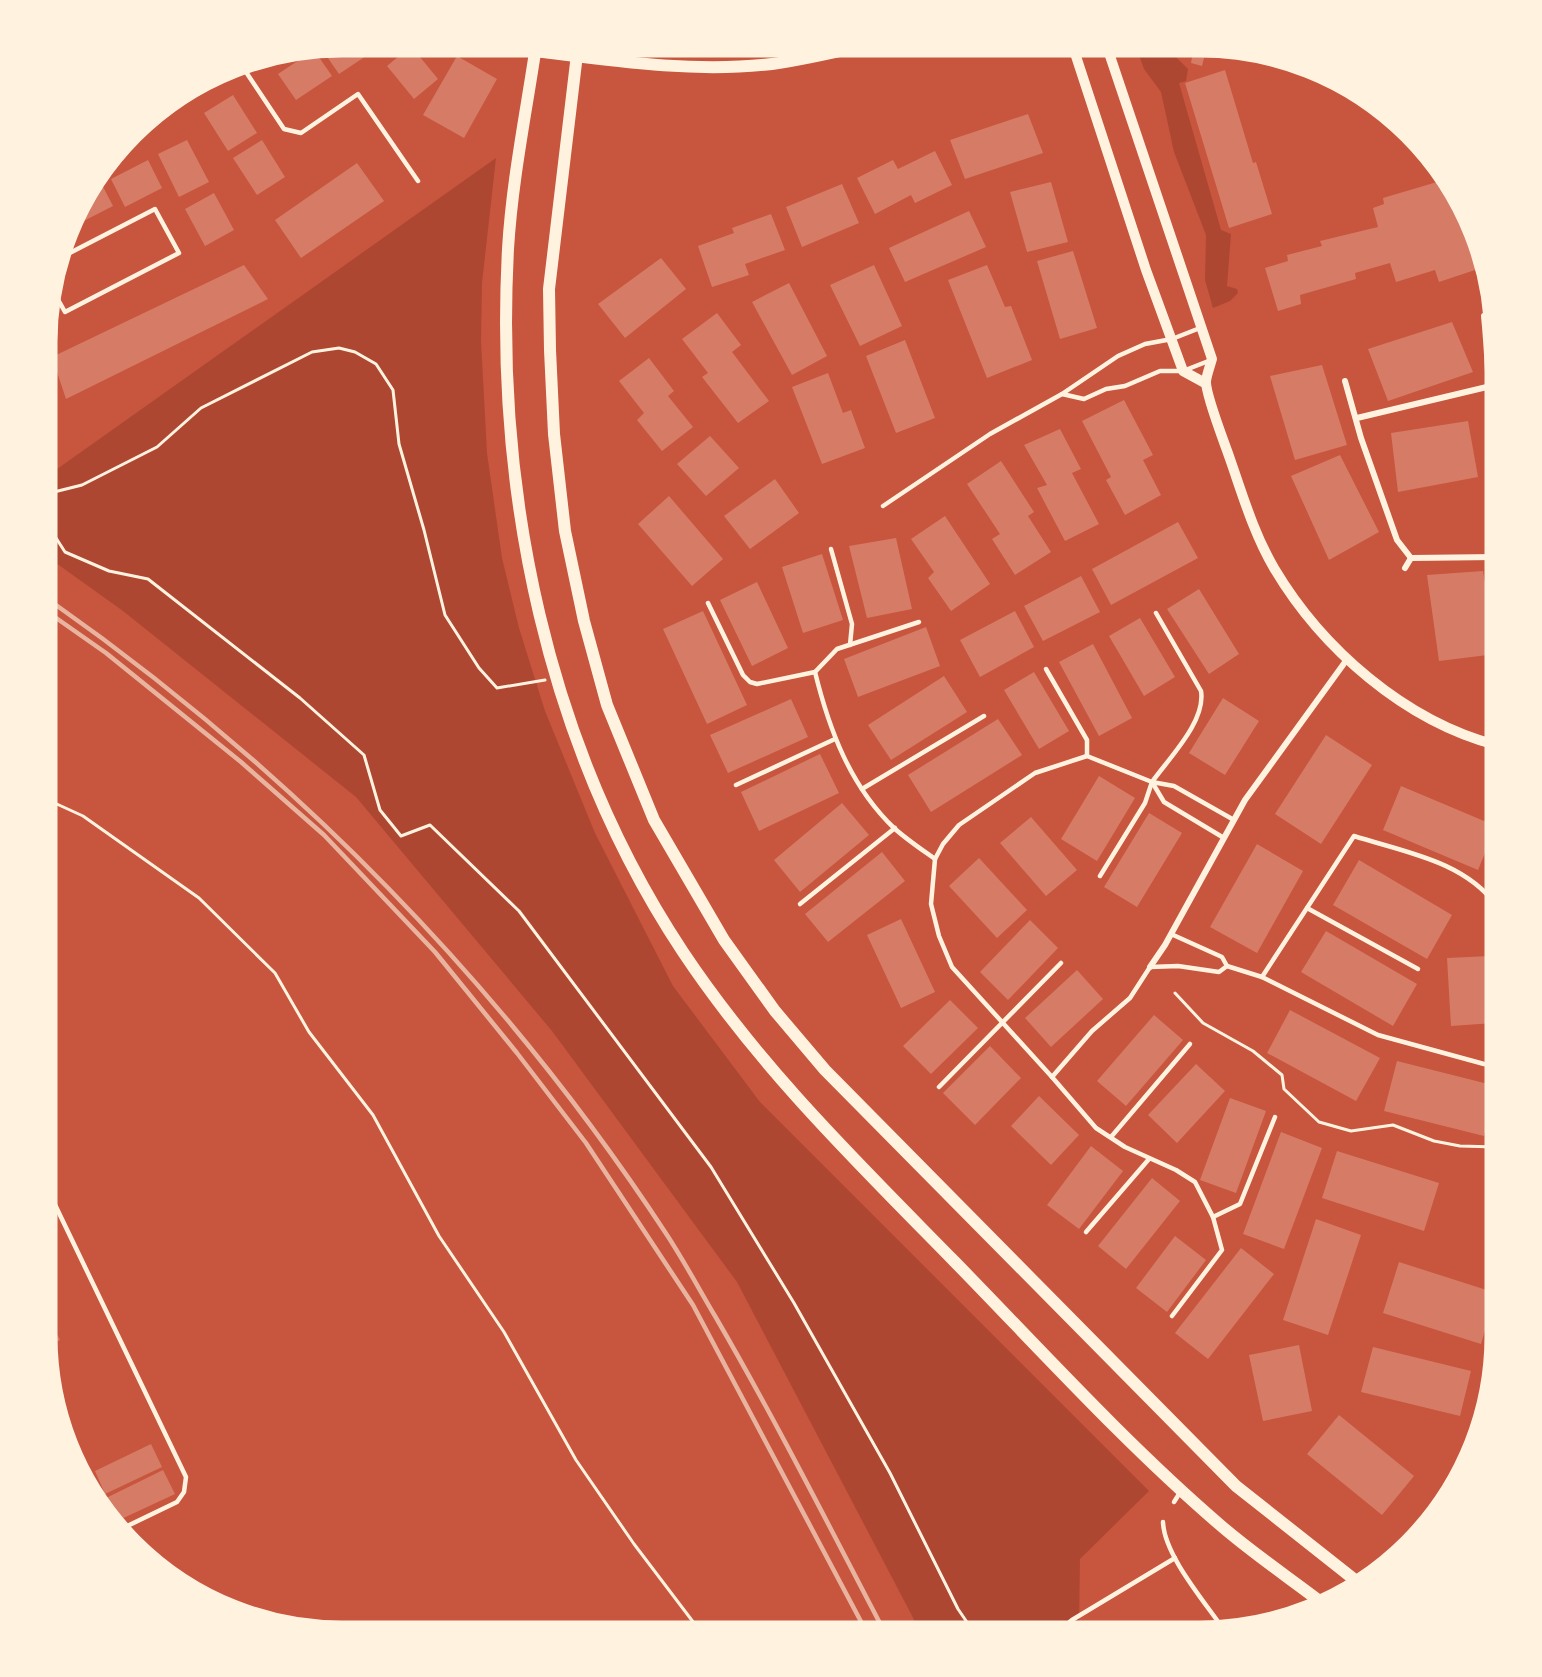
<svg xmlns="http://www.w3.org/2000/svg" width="1542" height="1677" font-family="'Libre Baskerville',serif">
	<rect width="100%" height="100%" fill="#c8553d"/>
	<g fill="#ae4732">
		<path d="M1136,47H1181L1176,48L1175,56L1188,69L1186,81L1179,83L1221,230L1231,234L1227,286L1237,289L1238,293L1230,301L1213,308L1205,280L1206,235L1174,152L1161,92L1144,69Z"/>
		<path d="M496,158L482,283L481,341L487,453L502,558L519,628L545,711L595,833L673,986L760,1102L1149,1491L1080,1559L1079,1631H920L737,1282L552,1031L356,797L123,611L49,558L50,474Z"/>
	</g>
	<g fill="#d67c66">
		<path d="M342,45H371L375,50L339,74L321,48Z"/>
		<path d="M411,46L438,79L414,99L387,66Z"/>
		<path d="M314,50L332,76L296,100L278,74Z"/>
		<path d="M1193,52L1205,54L1202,66L1191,63Z"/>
		<path d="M457,56L497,79L464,138L423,115Z"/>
		<path d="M1225,70L1253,163L1256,162L1272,214L1229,228L1185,83Z"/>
		<path d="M233,95L257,133L228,151L204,113Z"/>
		<path d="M1028,114L1043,153L965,179L950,140Z"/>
		<path d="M187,140L209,182L179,197L158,154Z"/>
		<path d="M262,140L285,177L257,195L233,158Z"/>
		<path d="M935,151L952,185L915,203L911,195L875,214L857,178L893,160L898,169Z"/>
		<path d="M148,160L162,188L125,207L111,179Z"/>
		<path d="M357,163L384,201L301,258L275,220Z"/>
		<path d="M98,177L113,206L72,227L85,193Z"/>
		<path d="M1051,182L1068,242L1027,252L1010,192Z"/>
		<path d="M1437,182L1440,189L1452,186L1478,239L1469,242L1478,269L1439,282L1435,270L1396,282L1390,263L1355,273L1356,279L1300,295L1301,304L1278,311L1265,268L1288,261L1287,255L1322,246L1320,241L1378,227L1373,208L1384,204L1383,198Z"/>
		<path d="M842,184L859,223L802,247L786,207Z"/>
		<path d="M214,193L234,230L205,246L185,209Z"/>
		<path d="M969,211L986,247L905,282L889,248Z"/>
		<path d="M771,214L785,250L745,264L749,275L712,287L698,246L734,233L732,228Z"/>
		<path d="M1073,251L1097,328L1060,339L1037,261Z"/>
		<path d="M661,258L686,289L625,338L598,304Z"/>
		<path d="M244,265L268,299L66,399L52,357Z"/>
		<path d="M874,265L902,326L860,346L830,285Z"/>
		<path d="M987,265L1005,307L1011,306L1032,360L987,378L948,280Z"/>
		<path d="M789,283L827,356L792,375L752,302Z"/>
		<path d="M717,313L741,345L732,352L769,401L738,423L702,377L708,373L682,339Z"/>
		<path d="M1452,322L1473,372L1388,401L1368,349Z"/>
		<path d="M905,340L935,418L896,433L866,356Z"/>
		<path d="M649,358L674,391L668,396L693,427L662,451L637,420L644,413L619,381Z"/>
		<path d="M1322,365L1347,445L1295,460L1270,376Z"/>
		<path d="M828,373L843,413L851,410L865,448L822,464L792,387Z"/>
		<path d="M1124,400L1153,455L1143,460L1161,495L1125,515L1106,480L1111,477L1082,421Z"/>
		<path d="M1468,421L1478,477L1398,492L1391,433Z"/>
		<path d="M1060,429L1081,469L1072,473L1099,524L1065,541L1037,488L1047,485L1024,445Z"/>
		<path d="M710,436L739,468L706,496L677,464Z"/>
		<path d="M1340,455L1379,532L1329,560L1291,476Z"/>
		<path d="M1001,461L1034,512L1028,516L1051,552L1015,575L992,539L1000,534L967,484Z"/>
		<path d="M775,479L799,513L750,549L724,516Z"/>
		<path d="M669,496L723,559L692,586L638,524Z"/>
		<path d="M945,516L990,584L951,611L928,578L934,572L911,539Z"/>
		<path d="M1178,522L1198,558L1111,605L1092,569Z"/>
		<path d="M896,538L912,609L867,618L849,546Z"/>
		<path d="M822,554L843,620L803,633L782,567Z"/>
		<path d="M1483,571L1496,654L1439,661L1427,575Z"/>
		<path d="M1081,576L1100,612L1043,641L1024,606Z"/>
		<path d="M757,582L788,648L752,666L720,600Z"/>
		<path d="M1199,589L1239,654L1209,674L1167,609Z"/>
		<path d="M703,611L747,705L707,724L663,629Z"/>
		<path d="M1015,611L1034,647L980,677L960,640Z"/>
		<path d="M1140,618L1175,677L1144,696L1109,636Z"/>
		<path d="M926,627L940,666L858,697L844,659Z"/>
		<path d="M1093,644L1132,718L1099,736L1059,662Z"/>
		<path d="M1034,672L1069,731L1039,749L1004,690Z"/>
		<path d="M944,676L967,712L891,760L868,725Z"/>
		<path d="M1223,698L1259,721L1225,775L1189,753Z"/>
		<path d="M791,699L808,737L728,773L710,735Z"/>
		<path d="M998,719L1022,755L931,812L908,775Z"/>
		<path d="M1326,735L1372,765L1321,844L1275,814Z"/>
		<path d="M820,754L839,793L759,831L741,792Z"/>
		<path d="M1099,776L1135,798L1097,861L1061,839Z"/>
		<path d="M1401,786L1496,826L1478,870L1383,830Z"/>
		<path d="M842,803L869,835L800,892L774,860Z"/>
		<path d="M1149,813L1182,833L1137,907L1104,887Z"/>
		<path d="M1031,817L1077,870L1046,896L1000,843Z"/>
		<path d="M1257,844L1303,871L1257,953L1210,927Z"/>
		<path d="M882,852L905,881L828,942L805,914Z"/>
		<path d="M979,858L1027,910L997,938L949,886Z"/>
		<path d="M1359,860L1452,915L1427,959L1333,905Z"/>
		<path d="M901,919L935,992L901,1008L867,935Z"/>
		<path d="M1030,920L1058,948L1008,1000L980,972Z"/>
		<path d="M1326,931L1417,984L1393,1026L1301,972Z"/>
		<path d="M1490,956L1494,1023L1451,1026L1447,958Z"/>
		<path d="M1077,970L1103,999L1051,1047L1025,1018Z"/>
		<path d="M950,1000L978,1028L931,1074L903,1046Z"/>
		<path d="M1290,1010L1380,1058L1356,1101L1267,1053Z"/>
		<path d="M1154,1015L1183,1040L1126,1106L1097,1081Z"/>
		<path d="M990,1046L1021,1078L975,1125L943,1093Z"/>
		<path d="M1397,1061L1496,1086L1484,1136L1384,1111Z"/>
		<path d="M1196,1064L1225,1091L1177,1143L1148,1115Z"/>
		<path d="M1039,1096L1079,1135L1051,1165L1011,1126Z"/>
		<path d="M1230,1098L1266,1111L1236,1193L1200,1180Z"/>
		<path d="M1281,1132L1322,1148L1284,1249L1243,1234Z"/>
		<path d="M1091,1146L1123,1171L1079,1229L1047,1205Z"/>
		<path d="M1337,1151L1439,1183L1424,1231L1322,1198Z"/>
		<path d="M1152,1178L1180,1201L1126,1269L1098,1246Z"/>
		<path d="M1316,1219L1361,1235L1328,1335L1283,1320Z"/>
		<path d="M1175,1236L1206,1260L1167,1312L1136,1288Z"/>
		<path d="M1241,1248L1274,1274L1208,1359L1175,1333Z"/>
		<path d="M1399,1262L1496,1293L1481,1344L1383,1313Z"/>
		<path d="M46,1311L60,1340L46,1347Z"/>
		<path d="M1299,1345L1312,1411L1263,1421L1249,1355Z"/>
		<path d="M1373,1347L1471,1371L1460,1416L1361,1392Z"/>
		<path d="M1339,1415L1414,1476L1382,1515L1307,1454Z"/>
		<path d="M151,1444L162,1467L105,1494L95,1471Z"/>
		<path d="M163,1470L175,1494L117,1521L106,1498Z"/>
		<path d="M94,1480L108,1509L104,1511L87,1484Z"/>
		<path d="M1170,1622L1174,1631H1146Z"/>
	</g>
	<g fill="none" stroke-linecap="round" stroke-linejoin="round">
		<g stroke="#fff3e0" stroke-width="3">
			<path d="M50,493L82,485L157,447L201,408L312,352L339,348L355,352L376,364L393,390L399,444L424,530L445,615L479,668L497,688L545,680"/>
			<path d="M49,527L65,552L109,571L148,579L300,698L364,755L380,810L401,836L430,825L519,911L711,1167L794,1303L890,1473L958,1609L973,1631"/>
			<path d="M48,800L83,816L199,898L275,973L309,1032L373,1115L439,1236L504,1332L576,1460L634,1544L700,1631"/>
			<path d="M1175,993L1203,1023L1253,1051L1282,1075L1284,1089L1319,1122L1351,1131L1393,1125L1434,1141L1460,1146L1496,1147"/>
		</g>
		<g stroke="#fff3e0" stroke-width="4.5">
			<path d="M246,72L284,129L301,133L358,94L418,181"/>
			<path d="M51,287L65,312L179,253L155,209L60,258"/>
			<path d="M1062,394L1084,399L1106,389L1125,386L1160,371H1183L1211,360"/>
			<path d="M883,506L990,434L1062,394L1118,356L1145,344L1172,339L1200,328"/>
			<path d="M831,549L852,624L850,645"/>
			<path d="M708,603L743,675L750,682L757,684L815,672C829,729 850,786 894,828C906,839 921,849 935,859"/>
			<path d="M1046,669L1087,740V756"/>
			<path d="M815,672L837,649L919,622"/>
			<path d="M1152,782C1170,757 1206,721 1201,691L1156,613"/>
			<path d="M1152,782L1164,802L1224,838"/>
			<path d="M1152,782L1174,786L1234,820"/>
			<path d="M736,785L835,739"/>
			<path d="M862,789L984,716"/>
			<path d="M1100,876L1145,803L1152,782L1087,756L1035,773L959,825L943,844L935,859L931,904L939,936L952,967L1052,1077L1092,1031L1130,998L1150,967L1178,966L1219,972L1227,966"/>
			<path d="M800,904L895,828"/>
			<path d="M1307,908L1418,969"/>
			<path d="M1171,934L1222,957L1227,966L1262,977L1378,1035L1484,1064H1496"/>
			<path d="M1262,977L1354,836C1404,852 1464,861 1496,905"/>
			<path d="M1052,1077L1096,1128L1125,1147L1176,1170L1195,1182L1213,1217L1240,1204L1275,1117"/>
			<path d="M939,1087L1061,963"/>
			<path d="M1111,1137L1190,1044"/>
			<path d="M46,1186L186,1477L184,1492L177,1502L119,1530"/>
			<path d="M1086,1232L1149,1159"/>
			<path d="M1172,1316L1222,1250L1213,1217"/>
			<path d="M1174,1502L1181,1491"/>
			<path d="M1163,1522C1164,1555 1205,1602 1224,1630"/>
			<path d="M1059,1631L1072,1620L1175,1558"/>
		</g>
		<g stroke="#fff3e0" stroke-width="6">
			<path d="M1484,316C1492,396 1490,477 1496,558"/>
			<path d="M1345,381L1361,438L1397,540L1411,558"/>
			<path d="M1357,418L1491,386"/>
			<path d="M1411,558L1496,557"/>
			<path d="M1405,568L1411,558"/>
			<path d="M1150,967L1165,945L1245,800L1348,658"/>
		</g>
		<g stroke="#fff3e0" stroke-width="10">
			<path d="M507,45L535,51"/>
			<path d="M1073,47L1146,270L1183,371L1205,383"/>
			<path d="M1107,47L1212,359C1210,366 1207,374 1206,381C1205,394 1225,444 1230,459C1243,496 1254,534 1274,568C1322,649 1405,721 1496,745"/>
		</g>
		<g stroke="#fff3e0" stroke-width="12">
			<path d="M536,46C526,113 512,181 508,249C495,493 547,747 683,952C761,1069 857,1162 954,1261C1040,1349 1125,1443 1219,1524C1251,1552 1288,1577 1322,1603"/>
			<path d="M578,46L549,289L550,350L554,434L565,531L584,621L607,705L654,820L724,940L775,1011L825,1070L1236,1486L1360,1584"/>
			<path d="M535,51C614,61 693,73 772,64C802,60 832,53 862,46"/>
		</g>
		<g stroke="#e9b49f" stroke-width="4.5">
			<path d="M49,600C293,771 504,986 667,1235C684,1261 699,1289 715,1316C775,1419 829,1526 884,1631"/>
			<path d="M49,613L106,653L241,762L324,835L435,952L517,1053L586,1143L693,1305L866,1631"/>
		</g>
	</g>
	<path d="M0 0H1542V1677H0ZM342 56H1200A286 286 0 0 1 1486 342V1336A286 286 0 0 1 1200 1622H342A286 286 0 0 1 56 1336V342A286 286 0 0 1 342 56Z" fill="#fff3e0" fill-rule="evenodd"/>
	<path fill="none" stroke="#fff3e0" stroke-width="3" d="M342 56H1200A286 286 0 0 1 1486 342V1336A286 286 0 0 1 1200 1622H342A286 286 0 0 1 56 1336V342A286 286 0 0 1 342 56Z"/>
</svg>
